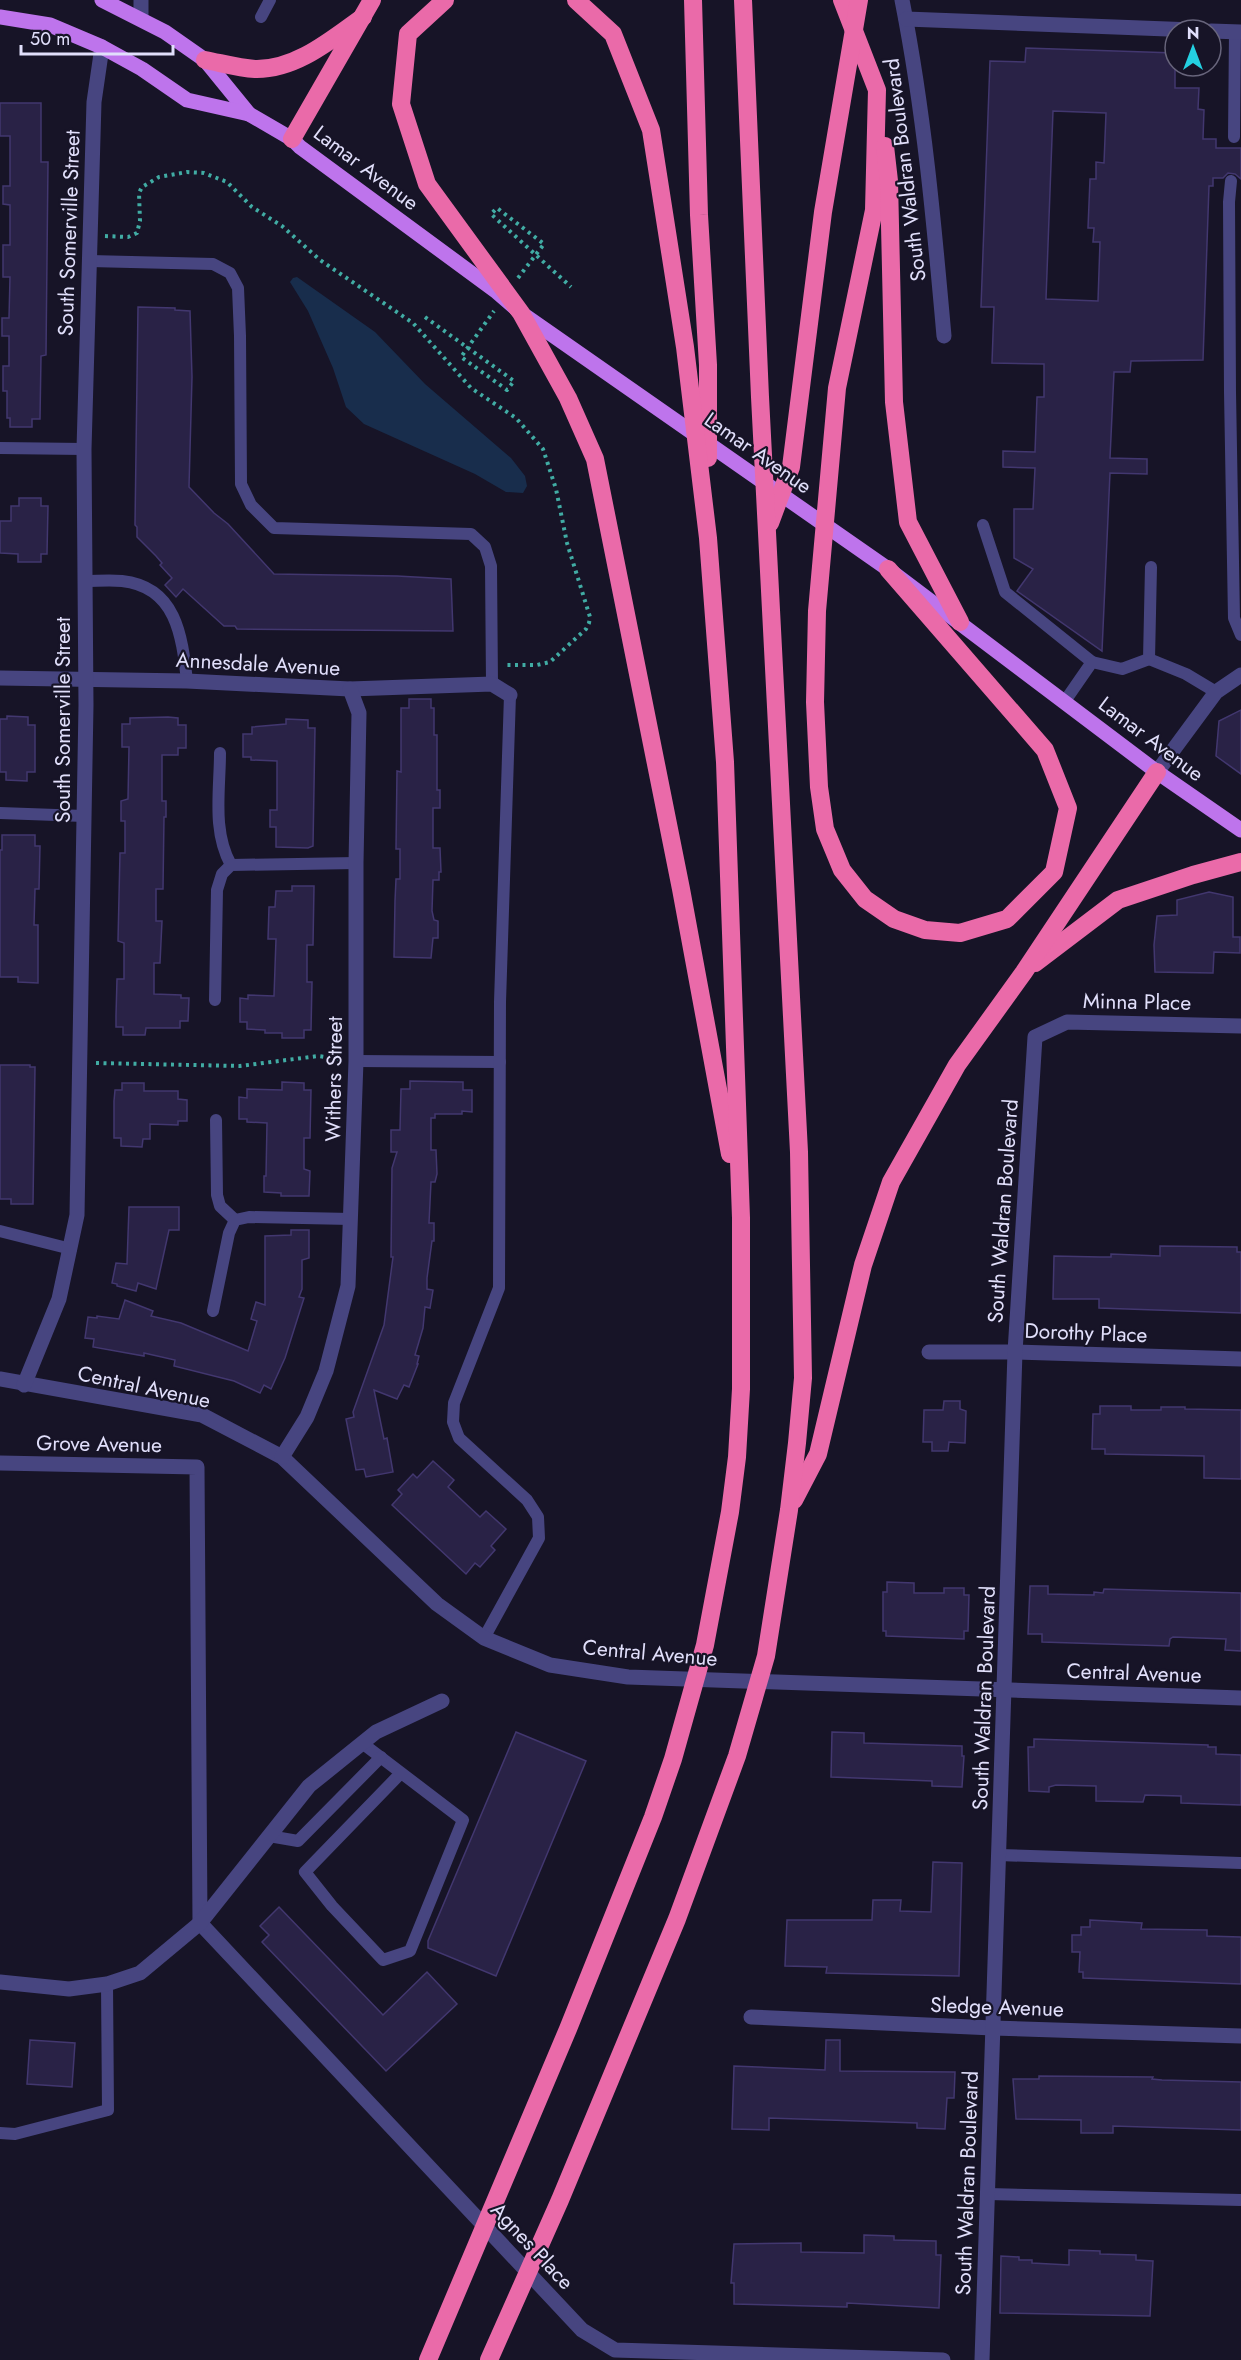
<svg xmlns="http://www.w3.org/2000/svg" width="1241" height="2360" font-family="Jost,sans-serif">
	<rect width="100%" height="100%" fill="#171427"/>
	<path fill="#182d4c" d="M297,277L375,332L425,384L511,458L525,476L527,486L523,493L506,492L475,474L364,424L346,407L333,368L308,311L290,282L293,278Z"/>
	<g fill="#292246" stroke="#42376f" stroke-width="1.5" fill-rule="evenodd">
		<path d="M1026,48L1175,53V88H1199L1198,109L1204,110L1203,139H1216V148H1241V179L1235,174L1228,173L1223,178H1213V186H1209L1203,360L1131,361L1130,372H1114L1110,458L1147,459V474L1110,473L1102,651L1017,591L1033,569L1014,558V509H1033L1035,468L1003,467V451L1035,452L1037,397H1044V364L992,363L994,307H981L990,61L1025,62ZM1053,111L1106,113L1104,163L1096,162V179H1090L1088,228H1094L1093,242H1100L1098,301L1046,299Z"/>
		<path d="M0,103H41V162H48L46,355L41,356L40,419H32V427H10V418H7V391H3V366H9V336H2V318H9L10,277H3V245H10V205L3,204V186H10V136H0Z"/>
		<path d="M138,307L175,308V310L190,311L192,377L189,487L214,513L228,524L274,574L397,576L451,579L453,631L237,629L235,626H224L183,589L176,597L165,585L172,578L160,565L162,563L156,556L137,537V527L135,525Z"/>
		<path d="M19,498H41V506H48L47,554H41V562H18V554L0,553V521H11V506H19Z"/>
		<path d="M409,699H431V708H434V735H437V790H440V808H433V848H440L441,872H439V880H433L432,911L434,920L438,921V938H433L431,958L394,957L395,901L396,879H400V849H396L397,771L401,772V708H409Z"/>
		<path d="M1241,710V774L1216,756L1219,721Z"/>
		<path d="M7,716L28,717V725H35V772H27V781L6,780V772H0V719H7Z"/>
		<path d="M168,717L178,718V725H186V748H178V755H162V801H166V817H164L163,889H156V921H162L160,963H154V994L181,995V998H189L188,1021H180V1028H146L145,1035H123V1027H116V1016L117,979H124V943L118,941L120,853H125V821H121V801L128,799L129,747H122V724H130V718Z"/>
		<path d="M286,719L308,720V728H315L313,846L308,848L276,847V827H270V810H277V761L251,760V757H243V734H252V727L286,724Z"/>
		<path d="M2,835H35V846H40L39,889H35L34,925H38V983L18,982V977H0V850H2Z"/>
		<path d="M292,886H314L313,945H307V982H312L311,1030H304V1038H282V1033H265V1030L247,1029V1022H240V998L248,999V995L274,996L276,939H268L269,907H275L276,891H292Z"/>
		<path d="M1209,892L1233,897V937H1240V953L1214,952L1213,973L1155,972L1154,945L1157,916L1177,915V900Z"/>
		<path d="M0,1065H30V1067H35L33,1204H11V1199H0Z"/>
		<path d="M410,1081L463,1082V1090H472V1112L462,1111V1114H435V1118H431V1150H436L437,1174L435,1182H431L429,1223H434V1241H432L427,1278V1289L433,1290L430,1308L425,1307L423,1328L415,1355L419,1356L417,1364H418L409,1387L404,1385L397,1399L374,1390L384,1439L387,1438L393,1472L366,1477L364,1469L356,1470L346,1419L354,1417L353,1412L384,1325L393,1257H391L392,1168L397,1152H391V1130H400L401,1089H410Z"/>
		<path d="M282,1082L304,1083V1090H311L310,1138H304V1169L310,1171L309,1196H281V1193L264,1192V1176H266L267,1123L247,1122V1119H239V1097L247,1098V1089L282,1090Z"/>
		<path d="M122,1083H144V1091H178V1099L187,1100V1121H178V1125L150,1124V1139H143L142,1147L121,1146V1138H114V1101L115,1090H122Z"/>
		<path d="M129,1207H179V1230H169L156,1289L138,1283L136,1291L117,1286V1284L112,1283L116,1263L127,1264Z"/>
		<path d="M291,1230H309V1258L302,1260V1289L299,1297L304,1298L285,1358L271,1389L264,1385L260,1393L234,1381L174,1366L175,1360L144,1353V1356L93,1347L94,1339L85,1338L88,1317L97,1318V1316L119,1319L125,1300L153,1311L151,1316L181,1323L248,1351L257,1321L251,1319L256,1302L265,1305V1236L291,1235Z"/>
		<path d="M1160,1246L1237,1247V1252H1241V1313L1099,1308V1299H1053L1054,1256L1100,1257H1111V1254L1160,1256Z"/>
		<path d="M944,1401H960V1409L966,1411L965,1443L949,1442L948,1451H932V1442H923L924,1410H943Z"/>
		<path d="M1100,1406H1131V1410H1161V1407H1185V1409L1241,1410V1479L1204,1478V1456L1105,1454V1449H1092L1093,1414H1100Z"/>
		<path d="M433,1461L454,1480L448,1487L480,1517L486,1511L506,1529L491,1546L495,1550L480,1567L475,1563L466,1574L392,1505L402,1494L398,1490L413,1474L417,1478Z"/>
		<path d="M887,1582L914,1583V1593H944V1588H964V1595H969L968,1631H964V1639L886,1636V1631H883V1592H887Z"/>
		<path d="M1030,1586H1048V1594L1094,1595V1592L1103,1593L1104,1589L1241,1593V1651L1225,1650L1226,1639L1173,1637L1170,1639L1169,1646L1042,1642V1634H1028Z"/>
		<path d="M516,1732L586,1761L496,1976L428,1948V1941Z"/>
		<path d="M832,1732L864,1733V1743L962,1746V1756H964L962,1787L932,1786V1781L831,1777Z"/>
		<path d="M1034,1739L1208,1745V1747H1216V1754L1241,1755V1805L1181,1803V1796L1145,1795L1143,1802L1096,1801V1786L1056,1785L1049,1787V1792L1029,1791L1028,1747H1034Z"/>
		<path d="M933,1862L962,1863L959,1976L826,1973L827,1967L785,1966L787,1920H872L873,1900H901L900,1911L931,1912Z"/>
		<path d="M279,1907L383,2015L427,1972L457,2004L386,2071L262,1942L269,1935L260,1926Z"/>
		<path d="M1090,1920L1142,1923L1141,1929L1207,1930V1936L1241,1937V1984L1083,1978V1972H1079L1080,1952H1072V1935H1081V1927H1090Z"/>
		<path d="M30,2040L75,2043L72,2087L27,2084Z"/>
		<path d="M826,2040H840V2071L955,2072L954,2098H947L945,2129L917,2128V2123L769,2118V2130L732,2129L734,2066L825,2070Z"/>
		<path d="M1039,2076L1153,2077L1152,2079L1162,2080L1241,2082V2130L1113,2126V2133H1081V2120L1016,2119L1013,2079H1039Z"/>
		<path d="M864,2235L894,2236V2240L936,2241V2255H941L939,2308L847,2303V2307L734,2304V2283H731L734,2244L801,2243V2252L864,2253Z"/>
		<path d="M1069,2250L1100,2251V2254L1136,2255V2260L1153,2261L1150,2316L1000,2313L1001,2256L1019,2257V2260H1032V2263L1069,2265Z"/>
	</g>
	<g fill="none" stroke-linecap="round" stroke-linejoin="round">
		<g stroke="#41aca4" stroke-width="4" stroke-dasharray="3 4.5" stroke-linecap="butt">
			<path d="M105,236L128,237L137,233L140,221L139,193L142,187L159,177L187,172L204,173L227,182L252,207L282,226L320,260L413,323L471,388L516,418L543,449L556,489L567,543L590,617L589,623L586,629L550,662L537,665H505"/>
			<path d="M518,278L544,244L497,208L491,214L571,287"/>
			<path d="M425,317L514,381L507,390L461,357L494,311"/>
			<path d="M96,1063L240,1066L318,1056L339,1059"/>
		</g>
		<g stroke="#474580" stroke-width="12">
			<path d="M261,17L270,0"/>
			<path d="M1234,137L1235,32"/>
			<path d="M1231,181L1229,202L1230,392L1234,618L1241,635"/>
			<path d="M90,261L213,264L230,273L238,288L240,336L241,484L251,505L274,528L471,534L485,547L491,566L492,684"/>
			<path d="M0,448L84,449"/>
			<path d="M983,525L1005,592L1092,662"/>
			<path d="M84,581C97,581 110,580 122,581C177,587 182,637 187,681"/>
			<path d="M1149,659L1186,674L1216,692"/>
			<path d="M1065,701L1092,662L1122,669L1149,659L1151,567"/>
			<path d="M220,753C220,790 212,831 231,865"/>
			<path d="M0,813L84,816"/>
			<path d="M215,1000L217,890L222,874L231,865L356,863"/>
			<path d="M356,1061L500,1062"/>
			<path d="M216,1120L217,1195L220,1206L235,1220"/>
			<path d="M0,1231L71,1249"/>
			<path d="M213,1311L229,1233L235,1220L249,1217L351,1219"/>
			<path d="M484,1638L539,1538L538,1517L527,1500L459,1438L453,1422L454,1403L499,1288L500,1002L510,695"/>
			<path d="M362,1743L463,1820L410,1951L383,1960L332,1906L305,1872L401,1773"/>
			<path d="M269,1836L298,1841L381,1757"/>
			<path d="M999,1855L1241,1863"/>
			<path d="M0,2133L15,2134L108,2110L107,1984"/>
			<path d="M988,2194L1241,2200"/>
		</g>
		<g stroke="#474580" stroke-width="15">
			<path d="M902,0C924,111 934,223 944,336"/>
			<path d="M906,19L1194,30"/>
			<path d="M1211,31L1241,32"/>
			<path d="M0,678L187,681L350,689L492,684L510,695"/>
			<path d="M1157,772L1216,692L1241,675"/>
			<path d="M929,1352H1015L1241,1359"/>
			<path d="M0,1379L202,1415L282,1457L437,1604L484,1638L550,1665L628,1677L1241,1698"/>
			<path d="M24,1385L59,1299L77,1215L86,705L84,449L94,102L102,47"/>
			<path d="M282,1457L307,1417L326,1371L348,1286L356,1061V863L359,713L350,689"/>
			<path d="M0,1463L197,1467L200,1923"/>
			<path d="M200,1923L582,2330L615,2350L943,2360"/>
			<path d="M0,1982L69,1989L107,1984L140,1973L200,1923L309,1786L376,1732L442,1701"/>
			<path d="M751,2017L993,2028L1241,2036"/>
			<path d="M982,2360L1015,1352L1035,1037L1067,1022L1241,1026"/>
		</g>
		<path stroke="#474580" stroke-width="15" d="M141,18V0"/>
		<g stroke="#be74ec" stroke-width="15">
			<path d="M102,0L165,32L205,60L249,114"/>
			<path d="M0,17L50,25L102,47L142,69L187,100L249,114L292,139L300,147L497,292L521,313L888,569L1157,772L1241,830"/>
		</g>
		<g stroke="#ea6aa9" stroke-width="18">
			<path d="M445,0L408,34L401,104L427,184L521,313L568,398L595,459L681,889L730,1154"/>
			<path d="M693,0L699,215L708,365V458"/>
			<path d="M842,0L877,90L874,210L837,388L817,611L815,702L819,787L825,829L842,870L865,899L894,919L925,930L960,933L1007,919L1054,872L1068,808L1045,750L888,569"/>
			<path d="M205,60C221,63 239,68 255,69C296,70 332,39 363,17"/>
			<path d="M292,139L372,0"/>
			<path d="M885,146L889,181L894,402L908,522L960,622"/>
			<path d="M770,523L791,467L823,212L859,0"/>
			<path d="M1035,963L1118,900L1193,875L1241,862"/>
			<path d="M794,1500L818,1454L863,1265L891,1182L957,1065L1024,972L1157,772"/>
			<path d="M428,2360L568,2029L653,1817L673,1759L705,1645L730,1512L737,1457L741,1389V1218L725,762L708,538L685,347L651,130L613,34L576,0"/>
			<path d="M489,2360L560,2200L677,1919L737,1756L766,1656L789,1510L797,1443L803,1378L799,1152L760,397L743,0"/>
		</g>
	</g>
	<g text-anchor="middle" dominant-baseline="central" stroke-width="4.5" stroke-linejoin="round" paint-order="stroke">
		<g font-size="21" fill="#e1dffb" stroke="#171427">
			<text transform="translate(366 168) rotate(37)">Lamar Avenue</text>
			<text transform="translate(905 170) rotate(-97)">South Waldran Boulevard</text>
			<text transform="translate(69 233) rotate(-88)">South Somerville Street</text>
			<text transform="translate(758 453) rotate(35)">Lamar Avenue</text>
			<text transform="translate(258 664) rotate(3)">Annesdale Avenue</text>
			<text transform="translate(63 720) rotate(-90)">South Somerville Street</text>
			<text transform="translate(1151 739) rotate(37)">Lamar Avenue</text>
			<text transform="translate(1137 1002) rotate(1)">Minna Place</text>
			<text transform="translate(334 1079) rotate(-89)">Withers Street</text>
			<text transform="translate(1003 1211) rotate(-86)">South Waldran Boulevard</text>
			<text transform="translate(1086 1333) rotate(2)">Dorothy Place</text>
			<text transform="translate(144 1387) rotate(12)">Central Avenue</text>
			<text transform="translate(99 1444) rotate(1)">Grove Avenue</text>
			<text transform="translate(650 1653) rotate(5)">Central Avenue</text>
			<text transform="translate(1134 1673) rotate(2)">Central Avenue</text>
			<text transform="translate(984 1698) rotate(-88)">South Waldran Boulevard</text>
			<text transform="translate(997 2007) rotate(2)">Sledge Avenue</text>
			<text transform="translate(967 2183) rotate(-88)">South Waldran Boulevard</text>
			<text transform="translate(532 2246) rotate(47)">Agnes Place</text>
		</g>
	</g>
	<g transform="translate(1193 48)"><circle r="28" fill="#171427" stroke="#68657c" stroke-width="1.5"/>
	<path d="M0-4.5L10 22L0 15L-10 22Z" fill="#24d0e1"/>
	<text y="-9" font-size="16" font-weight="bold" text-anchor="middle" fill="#e1dffb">N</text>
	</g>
	<path d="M21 45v9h152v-9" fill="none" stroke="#e1dffb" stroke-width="3"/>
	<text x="30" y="45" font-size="18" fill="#e1dffb" stroke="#171427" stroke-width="4.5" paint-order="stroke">50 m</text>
</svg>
